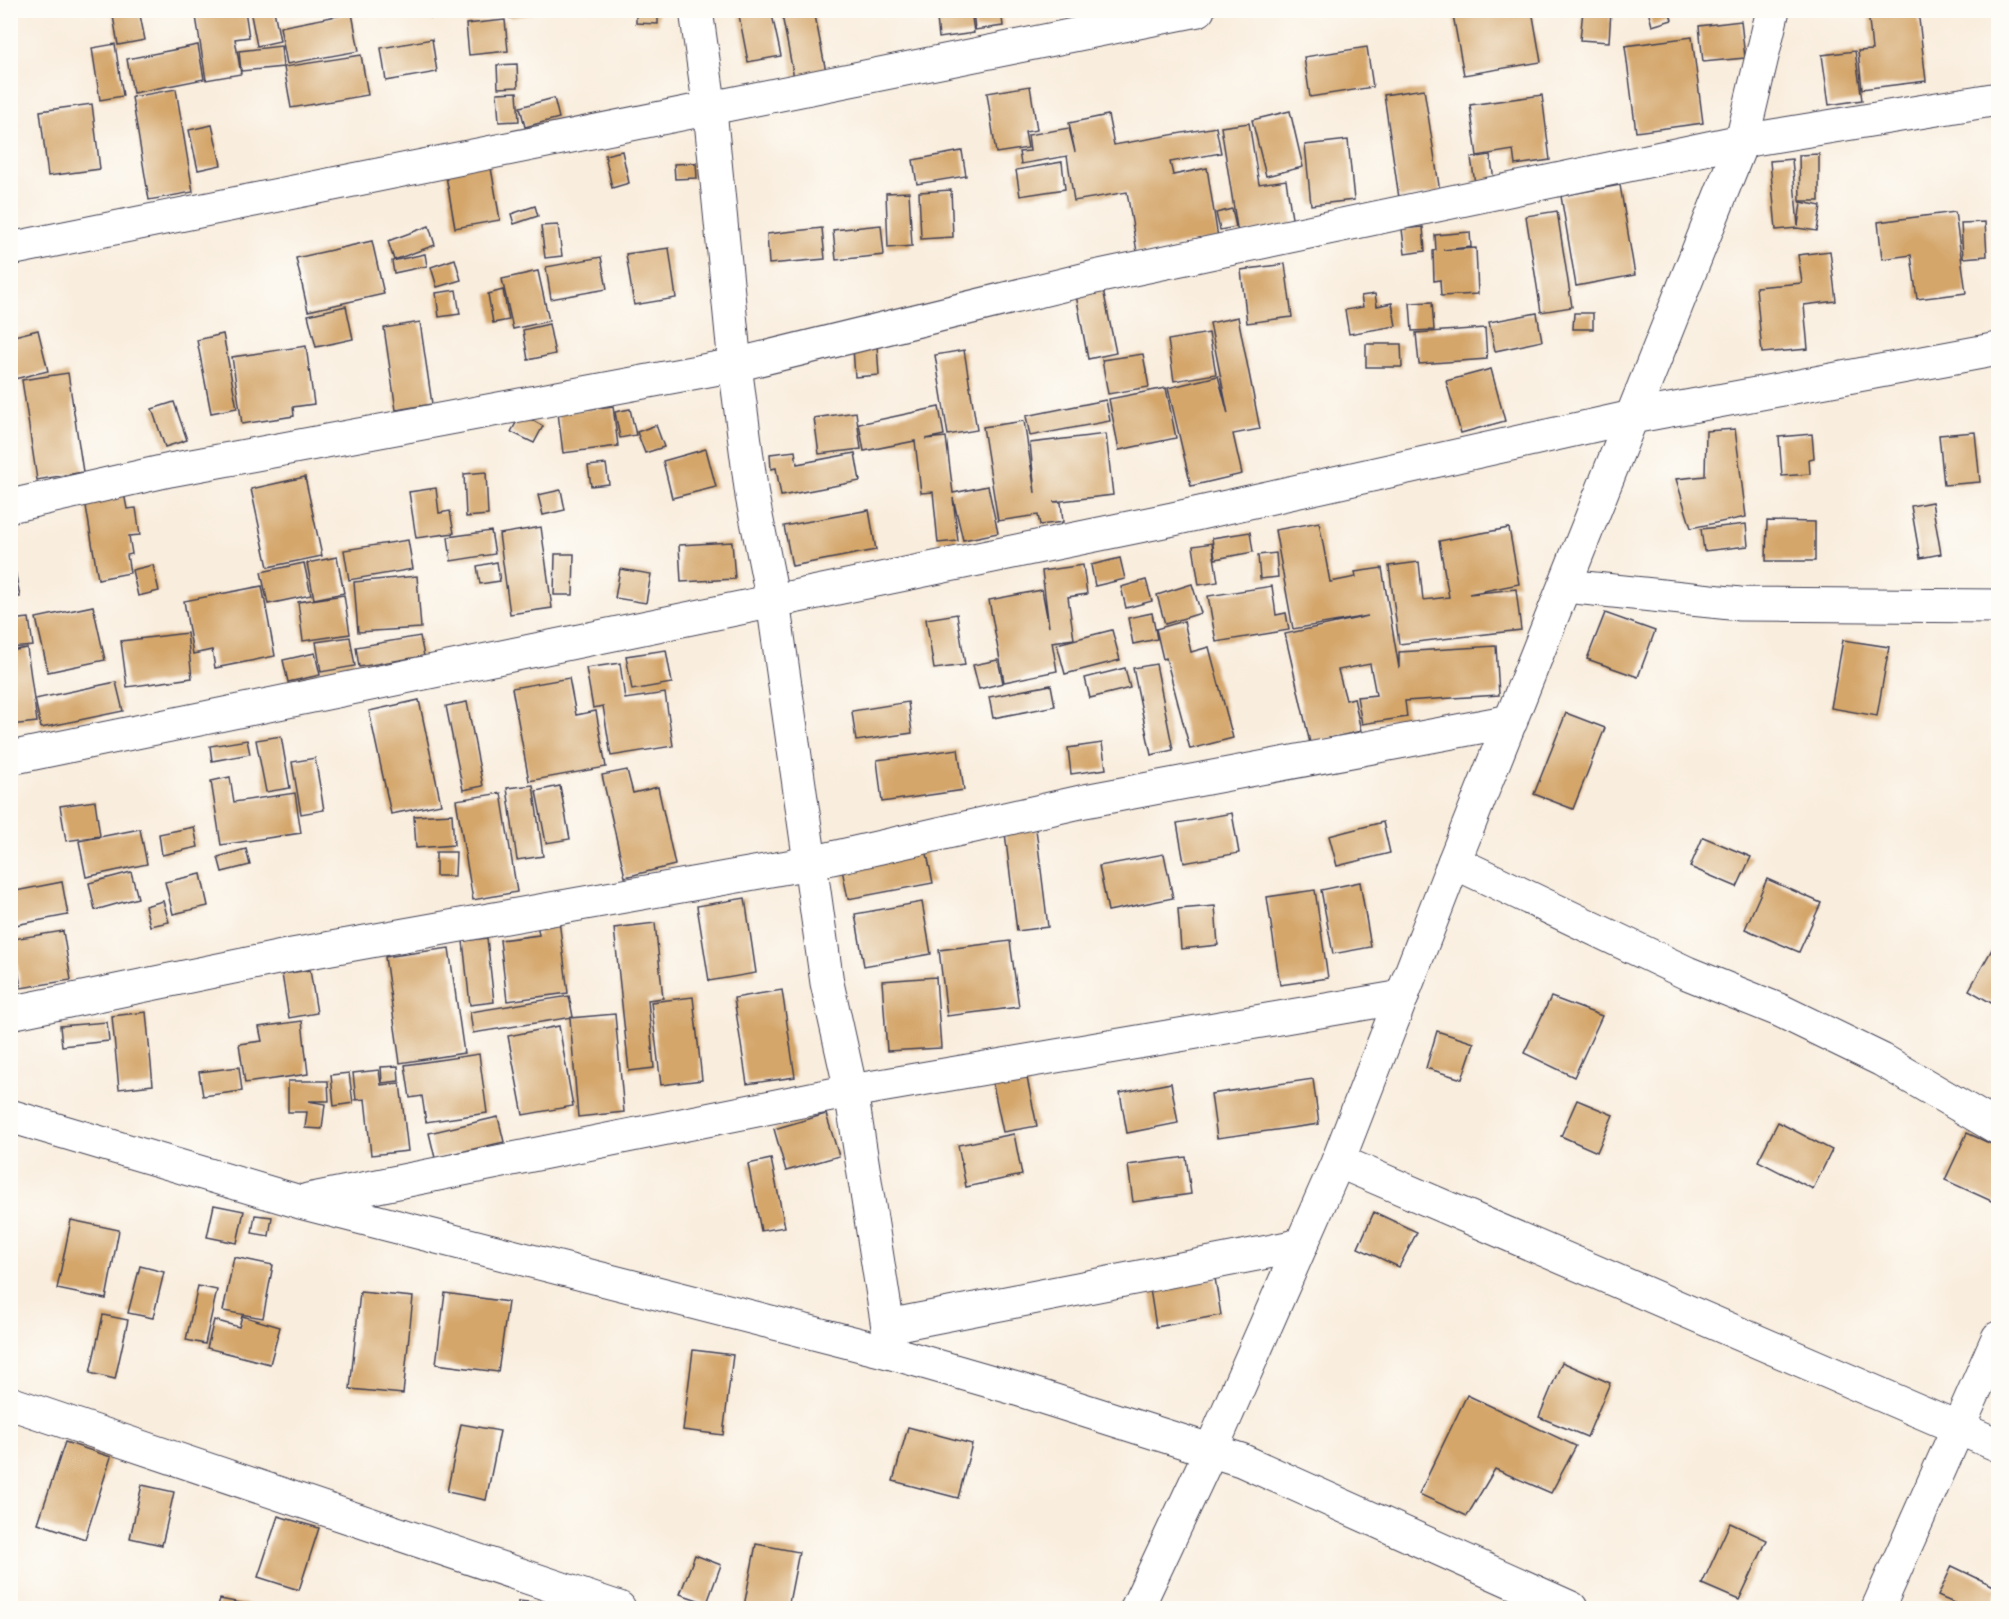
<svg xmlns="http://www.w3.org/2000/svg" width="2009" height="1619" font-family="'Indie Flower',sans-serif">
	<rect width="100%" height="100%" fill="#fdfcf7"/>
	<filter id="ink" filterUnits="userSpaceOnUse"><feTurbulence type="fractalNoise" baseFrequency=".0167" numOctaves="2"/><feDisplacementMap in="SourceGraphic" scale="12" xChannelSelector="R" yChannelSelector="G"/><feConvolveMatrix kernelMatrix="1 2 1 2 8 2 1 2 1" color-interpolation-filters="sRGB"/></filter>
	<filter id="wash" filterUnits="userSpaceOnUse"><feTurbulence type="fractalNoise" baseFrequency=".008" numOctaves="4" result="noise"/><feDisplacementMap in="SourceGraphic" scale="24" xChannelSelector="R" yChannelSelector="G"/><feGaussianBlur stdDeviation="1.35" result="paint"/><feColorMatrix in="noise" values="0 0 0 0 0 0 0 0 0 0 0 0 0 0 0 0 0 1.4 0 .05"/><feComposite in="paint" operator="in"/></filter>
	<g filter="url(#wash)">
		<rect width="100%" height="100%" fill="#f9eddd"/>
		<g id="blocks">
			<g fill="#d4a66a">
				<path d="M112,10H139L145,40L118,45Z"/>
				<path d="M195,10H245L249,37L235,39L241,74L206,80Z"/>
				<path d="M250,10H274L280,41L257,46Z"/>
				<path d="M430,10H466V15L431,18Z"/>
				<path d="M509,10H533V14L510,18Z"/>
				<path d="M636,10H658V24L636,23Z"/>
				<path d="M738,10H771L781,56L748,62Z"/>
				<path d="M804,10H814L826,72L794,78L782,15Z"/>
				<path d="M927,10H971L974,33L939,38L937,18L928,20Z"/>
				<path d="M973,10H1001L1003,26L975,30Z"/>
				<path d="M1476,10H1500L1501,14L1532,10L1541,62L1464,75L1453,15Z"/>
				<path d="M1583,10H1611L1609,42L1580,40Z"/>
				<path d="M1648,10H1669L1672,20L1652,26Z"/>
				<path d="M1868,10H1918L1926,81L1862,89L1858,51L1872,50Z"/>
				<path d="M352,13L359,51L287,64L280,27Z"/>
				<path d="M505,20L508,51L469,55L466,24Z"/>
				<path d="M1741,21L1745,58L1703,62L1699,26Z"/>
				<path d="M1692,37L1703,123L1636,132L1625,46Z"/>
				<path d="M432,39L437,72L386,81L381,48Z"/>
				<path d="M115,44L123,96L100,100L92,48Z"/>
				<path d="M198,45L204,79L133,93L127,59Z"/>
				<path d="M281,46L283,67L241,71L239,51Z"/>
				<path d="M1367,47L1373,87L1310,97L1304,57Z"/>
				<path d="M1855,51L1862,100L1829,105L1822,55Z"/>
				<path d="M361,55L368,95L291,108L284,67Z"/>
				<path d="M517,64L518,87L498,88L497,65Z"/>
				<path d="M1030,86L1037,130L1025,132L1028,148L996,153L987,93Z"/>
				<path d="M176,89L193,192L149,200L132,97Z"/>
				<path d="M1424,89L1440,192L1399,198L1384,95Z"/>
				<path d="M517,92L519,121L499,122L497,93Z"/>
				<path d="M1542,95L1550,160L1515,165L1513,150L1477,156L1470,105Z"/>
				<path d="M554,98L559,118L525,127L520,107Z"/>
				<path d="M92,104L100,169L48,176L40,111Z"/>
				<path d="M1290,111L1303,167L1266,176L1252,120Z"/>
				<path d="M1108,115L1114,145L1216,127L1221,153L1170,162L1173,175L1207,168L1218,238L1137,252L1127,192L1074,201L1067,156L1021,164L1019,152L1030,151L1028,135L1069,128L1075,152L1069,123Z"/>
				<path d="M1249,123L1259,184L1286,180L1293,225L1238,234L1221,127Z"/>
				<path d="M212,125L221,165L198,170L189,130Z"/>
				<path d="M1348,140L1354,200L1311,205L1305,145Z"/>
				<path d="M622,151L629,183L612,188L605,155Z"/>
				<path d="M962,151L966,176L917,184L913,160Z"/>
				<path d="M1819,154V201H1800L1799,155Z"/>
				<path d="M1490,155L1494,179L1475,183L1471,158Z"/>
				<path d="M1792,159L1798,226L1801,202L1821,206L1817,231L1797,228L1776,230L1770,161Z"/>
				<path d="M490,162L500,220L455,228L445,170Z"/>
				<path d="M1062,162L1065,189L1020,196L1016,170Z"/>
				<path d="M696,163L697,178L675,179L674,164Z"/>
				<path d="M1620,185L1635,275L1576,286L1561,196Z"/>
				<path d="M951,190L953,237L921,239L919,192Z"/>
				<path d="M909,192L912,246L888,248L886,193Z"/>
				<path d="M535,206L538,216L514,224L511,214Z"/>
				<path d="M1232,209L1236,227L1220,230L1216,213Z"/>
				<path d="M1557,211L1572,307L1541,312L1526,216Z"/>
				<path d="M1955,212L1966,293L1917,299L1911,255L1882,259L1878,222Z"/>
				<path d="M1985,222L1987,256L1963,258L1961,223Z"/>
				<path d="M558,225L562,256L545,258L541,226Z"/>
				<path d="M881,225L884,255L836,260L833,230Z"/>
				<path d="M429,226L435,245L394,260L388,241Z"/>
				<path d="M1423,227L1425,251L1405,254L1402,229Z"/>
				<path d="M822,228L825,259L769,264L767,234Z"/>
				<path d="M1470,232L1471,247L1443,250L1476,248L1478,294L1441,296L1440,280L1434,281L1433,251L1436,250L1435,235Z"/>
				<path d="M372,241L384,294L308,311L296,258Z"/>
				<path d="M669,248L676,298L634,305L626,254Z"/>
				<path d="M1830,251L1836,301L1804,305L1808,349L1762,353L1756,287L1802,283L1798,255Z"/>
				<path d="M425,254L427,266L394,273L392,261Z"/>
				<path d="M601,257L607,289L551,299L546,267Z"/>
				<path d="M455,259L461,280L437,287L431,267Z"/>
				<path d="M1285,264L1292,317L1247,323L1241,270Z"/>
				<path d="M538,271L549,321L513,329L502,279Z"/>
				<path d="M1103,289L1116,353L1088,359L1076,295Z"/>
				<path d="M456,290L460,314L439,317L436,293Z"/>
				<path d="M503,290L509,320L493,323L488,294Z"/>
				<path d="M1375,294L1377,306L1392,303L1396,326L1349,334L1345,310L1363,307L1361,296Z"/>
				<path d="M1432,302L1434,330L1412,331L1410,303Z"/>
				<path d="M346,306L353,339L316,347L308,315Z"/>
				<path d="M1537,313L1542,341L1495,351L1489,322Z"/>
				<path d="M1574,313H1593V329H1573Z"/>
				<path d="M1238,317L1260,429L1233,434L1242,474L1191,486L1168,388L1218,376L1228,414L1210,323Z"/>
				<path d="M420,322L432,404L396,410L384,328Z"/>
				<path d="M549,324L555,354L528,360L523,330Z"/>
				<path d="M1485,328L1487,359L1419,364L1416,333Z"/>
				<path d="M38,330L48,371L10,380V337Z"/>
				<path d="M1209,333L1216,374L1174,381L1168,340Z"/>
				<path d="M223,334L237,408L211,413L197,340Z"/>
				<path d="M1366,344H1401L1402,367H1366Z"/>
				<path d="M877,345L879,375L855,377L853,347Z"/>
				<path d="M306,346L314,404L293,407L294,416L242,424L232,357Z"/>
				<path d="M964,350L977,430L948,435L935,355Z"/>
				<path d="M1143,354L1149,387L1108,394L1102,360Z"/>
				<path d="M1491,369L1505,421L1461,433L1446,381Z"/>
				<path d="M68,373L83,472L37,480L22,380Z"/>
				<path d="M1166,388L1176,438L1119,450L1109,399Z"/>
				<path d="M1106,400L1110,421L1030,436L1026,416Z"/>
				<path d="M174,402L187,440L165,447L152,409Z"/>
				<path d="M613,406L618,446L563,453L558,413Z"/>
				<path d="M939,407L944,435L925,439L946,437L953,493L988,486L998,533L963,540L953,498L958,541L938,543L933,492L921,493L915,441L864,451L859,424Z"/>
				<path d="M630,409L636,435L620,438L615,412Z"/>
				<path d="M856,412L861,449L819,454L814,418Z"/>
				<path d="M521,414L543,426L534,443L511,432Z"/>
				<path d="M1024,421L1035,493L1030,443L1106,434L1113,495L1053,502H1061L1063,522L1040,525L1038,515L998,521L983,427Z"/>
				<path d="M656,425L664,447L645,453L637,432Z"/>
				<path d="M1735,429L1746,517L1691,528L1676,479L1705,476L1706,431Z"/>
				<path d="M1975,432L1980,482L1944,485L1939,435Z"/>
				<path d="M1812,434L1814,458L1809,459L1810,474L1782,476L1779,437Z"/>
				<path d="M706,449L716,487L672,498L663,461Z"/>
				<path d="M795,451L797,464L855,453L860,481L781,496L776,468L771,469L770,454Z"/>
				<path d="M606,464L609,484L591,486L588,466Z"/>
				<path d="M486,472L488,515L466,517L464,474Z"/>
				<path d="M305,477L322,556L268,567L251,489Z"/>
				<path d="M436,488L439,513L450,511L454,533L416,538L409,492Z"/>
				<path d="M561,490L565,510L543,515L538,495Z"/>
				<path d="M124,493L127,509L136,508L140,535L129,536L132,554L127,555L130,573L98,579L85,500Z"/>
				<path d="M1932,502L1941,554L1920,558L1911,506Z"/>
				<path d="M869,510L876,550L792,566L784,526Z"/>
				<path d="M1767,521L1815,522V561H1766Z"/>
				<path d="M1319,522L1330,582L1356,577L1355,572L1382,568L1399,668V652L1496,646L1499,695L1405,701L1407,717L1362,724L1357,697L1376,695L1370,664L1338,670L1346,700L1354,698L1361,731L1310,743L1285,634L1368,616L1293,629L1275,530Z"/>
				<path d="M1746,524L1748,546L1704,551L1701,529Z"/>
				<path d="M541,527L552,608L510,614L499,534Z"/>
				<path d="M1509,528L1519,584L1469,594L1516,589L1521,630L1399,644L1389,566L1419,562L1423,600L1449,597L1439,541Z"/>
				<path d="M491,531L495,554L451,561L448,537Z"/>
				<path d="M1250,532L1253,552L1215,559L1212,538Z"/>
				<path d="M408,540L413,569L349,580L344,550Z"/>
				<path d="M732,542L735,579L681,582L679,545Z"/>
				<path d="M1212,543L1218,582L1199,585L1193,546Z"/>
				<path d="M1276,553L1278,577L1260,579L1258,555Z"/>
				<path d="M12,554L20,597L10,599V555Z"/>
				<path d="M555,554H574L573,595H554Z"/>
				<path d="M337,557L344,593L314,599L307,563Z"/>
				<path d="M1120,558L1125,579L1095,586L1091,565Z"/>
				<path d="M497,562L500,581L480,584L477,566Z"/>
				<path d="M304,563L311,595L268,604L261,572Z"/>
				<path d="M153,565L159,591L138,596L132,570Z"/>
				<path d="M1083,565L1087,594L1068,597L1074,639L1052,642L1057,671L1004,682L989,600L1042,590L1049,627L1042,571Z"/>
				<path d="M620,569L651,574L646,603L615,598Z"/>
				<path d="M417,576L421,628L358,632L354,582Z"/>
				<path d="M1146,580L1152,601L1126,608L1121,587Z"/>
				<path d="M1192,584L1201,613L1165,624L1157,595Z"/>
				<path d="M262,586L275,656L215,668L212,650L193,654L184,601Z"/>
				<path d="M1272,586L1276,615L1286,613L1289,630L1216,642L1208,596Z"/>
				<path d="M344,595L350,634L303,641L298,602Z"/>
				<path d="M93,606L105,660L48,672L36,618Z"/>
				<path d="M1152,613L1157,639L1133,644L1128,618Z"/>
				<path d="M1605,613L1655,631L1638,677L1587,659Z"/>
				<path d="M957,614L965,665L934,669L926,619Z"/>
				<path d="M29,618L33,646L10,648V620Z"/>
				<path d="M1184,621L1191,652L1209,647L1233,738L1190,749L1166,658L1163,659L1156,629Z"/>
				<path d="M1112,630L1120,660L1065,674L1057,644Z"/>
				<path d="M187,633L192,678L127,687L121,641Z"/>
				<path d="M420,636L424,656L359,667L356,647Z"/>
				<path d="M350,637L355,666L321,672L316,642Z"/>
				<path d="M1843,640L1889,647L1877,716L1831,708Z"/>
				<path d="M27,648L37,722L10,725V651Z"/>
				<path d="M666,650L672,683L632,690L626,656Z"/>
				<path d="M315,653L320,675L288,682L283,660Z"/>
				<path d="M998,660L1003,683L979,689L973,665Z"/>
				<path d="M620,663L625,699L665,693L673,746L611,756L603,706L593,708L586,668Z"/>
				<path d="M1156,664L1173,750L1151,755L1133,668Z"/>
				<path d="M1125,668L1130,688L1090,698L1085,678Z"/>
				<path d="M569,678L576,715L596,711L606,767L529,781L512,688Z"/>
				<path d="M116,682L123,711L41,728L35,699Z"/>
				<path d="M1051,685L1055,706L993,718L989,697Z"/>
				<path d="M419,700L441,804L391,814L369,711Z"/>
				<path d="M467,702L483,786L463,790L446,706Z"/>
				<path d="M908,702L912,733L856,741L852,711Z"/>
				<path d="M1566,713L1605,728L1573,809L1534,794Z"/>
				<path d="M281,736L290,788L266,792L256,740Z"/>
				<path d="M247,740L250,754L212,761L210,746Z"/>
				<path d="M1102,743L1106,769L1071,774L1068,748Z"/>
				<path d="M958,749L964,790L882,802L877,760Z"/>
				<path d="M315,758L324,810L301,814L292,762Z"/>
				<path d="M627,770L633,793L658,787L675,865L625,877L602,775Z"/>
				<path d="M230,777L234,802L295,793L301,833L221,845L211,781Z"/>
				<path d="M533,785L543,856L517,860L507,788Z"/>
				<path d="M560,786L570,839L546,843L536,791Z"/>
				<path d="M501,793L517,892L473,900L456,800Z"/>
				<path d="M95,801L100,836L66,841L60,806Z"/>
				<path d="M1232,813L1239,853L1184,863L1177,823Z"/>
				<path d="M452,814L454,845L416,848L414,816Z"/>
				<path d="M1383,822L1390,853L1337,866L1329,836Z"/>
				<path d="M194,827L198,847L162,855L159,834Z"/>
				<path d="M140,829L147,864L86,877L79,841Z"/>
				<path d="M1036,829L1048,927L1017,931L1005,833Z"/>
				<path d="M1703,837L1751,857L1737,887L1690,867Z"/>
				<path d="M924,839L933,883L848,899L839,855Z"/>
				<path d="M246,849L250,865L222,872L218,857Z"/>
				<path d="M436,852H456L455,876H436Z"/>
				<path d="M1164,854L1173,898L1108,911L1099,866Z"/>
				<path d="M131,872L138,898L95,910L89,883Z"/>
				<path d="M201,874L208,906L173,914L165,882Z"/>
				<path d="M1767,879L1821,903L1799,952L1745,929Z"/>
				<path d="M62,882L68,915L10,926V892Z"/>
				<path d="M1360,882L1371,947L1333,954L1321,890Z"/>
				<path d="M1315,890L1328,978L1280,985L1267,897Z"/>
				<path d="M745,898L756,973L709,981L697,906Z"/>
				<path d="M163,901L169,922L150,926L145,906Z"/>
				<path d="M922,902L931,954L864,966L855,914Z"/>
				<path d="M1215,906L1218,945L1181,949L1178,909Z"/>
				<path d="M559,920L568,993L507,1001L500,940L539,935L537,923Z"/>
				<path d="M655,923L663,998L648,1000L654,1068L629,1071L614,928Z"/>
				<path d="M63,931L71,980L21,988L13,939Z"/>
				<path d="M487,938L494,1002L470,1005L463,941Z"/>
				<path d="M1010,941L1019,1007L947,1016L939,950Z"/>
				<path d="M1995,944L1998,945V1007L1969,990Z"/>
				<path d="M449,948L464,1053L400,1063L385,957Z"/>
				<path d="M310,970L317,1013L289,1018L282,974Z"/>
				<path d="M936,977L941,1048L887,1051L882,981Z"/>
				<path d="M782,990L795,1077L747,1084L734,998Z"/>
				<path d="M569,996L573,1017L473,1033L470,1012Z"/>
				<path d="M693,997L702,1080L661,1085L651,1002Z"/>
				<path d="M1551,997L1602,1016L1574,1077L1524,1053Z"/>
				<path d="M146,1012L153,1085L119,1089L112,1016Z"/>
				<path d="M615,1014L624,1112L578,1117L570,1018Z"/>
				<path d="M302,1021L308,1074L245,1083L239,1044L262,1041L259,1027Z"/>
				<path d="M107,1022L109,1041L62,1046L60,1026Z"/>
				<path d="M559,1026L573,1106L523,1115L508,1036Z"/>
				<path d="M1437,1031L1474,1043L1462,1079L1426,1068Z"/>
				<path d="M479,1054L487,1113L426,1122L422,1096L410,1098L405,1065Z"/>
				<path d="M398,1066L399,1081L382,1083L381,1067Z"/>
				<path d="M239,1067L242,1091L203,1096L199,1072Z"/>
				<path d="M379,1070L381,1085L400,1083L408,1151L371,1155L365,1099L356,1100L353,1073Z"/>
				<path d="M349,1073L353,1103L334,1106L331,1075Z"/>
				<path d="M1026,1073L1037,1126L1003,1132L992,1080Z"/>
				<path d="M1313,1079L1319,1124L1217,1138L1211,1094Z"/>
				<path d="M288,1081H328L329,1101H308L325,1104L322,1129L305,1128L307,1112H288Z"/>
				<path d="M1171,1083L1178,1123L1127,1133L1120,1093Z"/>
				<path d="M1577,1100L1613,1115L1597,1152L1561,1136Z"/>
				<path d="M826,1114L839,1156L786,1171L774,1129Z"/>
				<path d="M498,1117L504,1142L435,1158L429,1133Z"/>
				<path d="M1778,1122L1832,1150L1813,1189L1758,1161Z"/>
				<path d="M1967,1133L1998,1147V1204L1945,1180Z"/>
				<path d="M1014,1134L1022,1175L966,1187L958,1145Z"/>
				<path d="M1186,1157L1191,1194L1133,1202L1128,1165Z"/>
				<path d="M771,1159L785,1227L761,1231L748,1164Z"/>
				<path d="M214,1205L244,1211L237,1243L207,1237Z"/>
				<path d="M1374,1212L1417,1232L1399,1267L1358,1248Z"/>
				<path d="M255,1215L272,1217L269,1236L252,1233Z"/>
				<path d="M71,1220L119,1230L106,1299L57,1289Z"/>
				<path d="M234,1257L273,1265L263,1318L223,1311Z"/>
				<path d="M140,1266L164,1272L153,1318L128,1313Z"/>
				<path d="M1215,1278L1221,1315L1156,1327L1150,1289Z"/>
				<path d="M198,1286L217,1290L205,1344L186,1340Z"/>
				<path d="M360,1292L413,1297L403,1394L350,1389Z"/>
				<path d="M445,1293L508,1302L498,1372L436,1364Z"/>
				<path d="M103,1315L128,1320L115,1379L90,1373Z"/>
				<path d="M242,1316L280,1327L270,1364L207,1348L214,1320L239,1327Z"/>
				<path d="M693,1350L733,1355L723,1435L683,1430Z"/>
				<path d="M1562,1362L1610,1383L1587,1437L1539,1417Z"/>
				<path d="M1467,1395L1576,1446L1551,1493L1495,1469L1467,1516L1419,1494Z"/>
				<path d="M461,1424L500,1431L486,1500L447,1492Z"/>
				<path d="M908,1427L972,1444L958,1498L893,1481Z"/>
				<path d="M65,1442L111,1457L85,1539L38,1523Z"/>
				<path d="M142,1485L174,1492L162,1545L130,1538Z"/>
				<path d="M278,1516L319,1528L299,1590L258,1577Z"/>
				<path d="M1730,1523L1767,1540L1739,1600L1702,1584Z"/>
				<path d="M756,1544L799,1552L788,1608L744,1606Z"/>
				<path d="M695,1555L721,1565L707,1603L680,1594Z"/>
				<path d="M1952,1566L1998,1588L1991,1608H1965L1938,1596Z"/>
				<path d="M220,1599L251,1605L250,1608H217Z"/>
				<path d="M518,1601L559,1605V1608H518Z"/>
			</g>
		</g>
	</g>
	<g filter="url(#ink)">
		<use href="#blocks" fill-opacity="0" stroke="#424053" stroke-width="1.5"/>
		<g fill="none" stroke-linecap="round" stroke-linejoin="round">
			<defs>
				<g id="street">
					<path d="M696,10L710,110L735,365L752,496L773,601L827,983L851,1091L892,1353"/>
					<path d="M10,249L1198,10"/>
					<path d="M10,506L170,470L735,365L1095,277L1742,141L1998,99"/>
					<path d="M1565,586L1740,604L1998,606"/>
					<path d="M10,758L1173,519L1632,417L1998,349"/>
					<path d="M1454,862L1687,973L1779,1010L1882,1060L1998,1128"/>
					<path d="M10,1013L292,955L810,863L1085,801L1511,721"/>
					<path d="M10,1116L300,1202L892,1353L1017,1389L1241,1460L1571,1608"/>
					<path d="M1338,1161L1998,1445"/>
					<path d="M308,1200L851,1091L1402,997"/>
					<path d="M888,1326L1298,1246"/>
					<path d="M10,1403L619,1608"/>
					<path d="M1137,1608L1211,1450L1338,1161L1454,862L1742,141L1773,10"/>
					<path d="M1878,1608L1998,1338"/>
				</g>
			</defs>
			<use href="#street" stroke="#424053" stroke-width="35"/>
			<use href="#street" stroke="#fff" stroke-width="33"/>
		</g>
	</g>
	<rect width="2009" height="1619" fill="none" stroke="#fdfcf7" stroke-width="36"/>
</svg>
